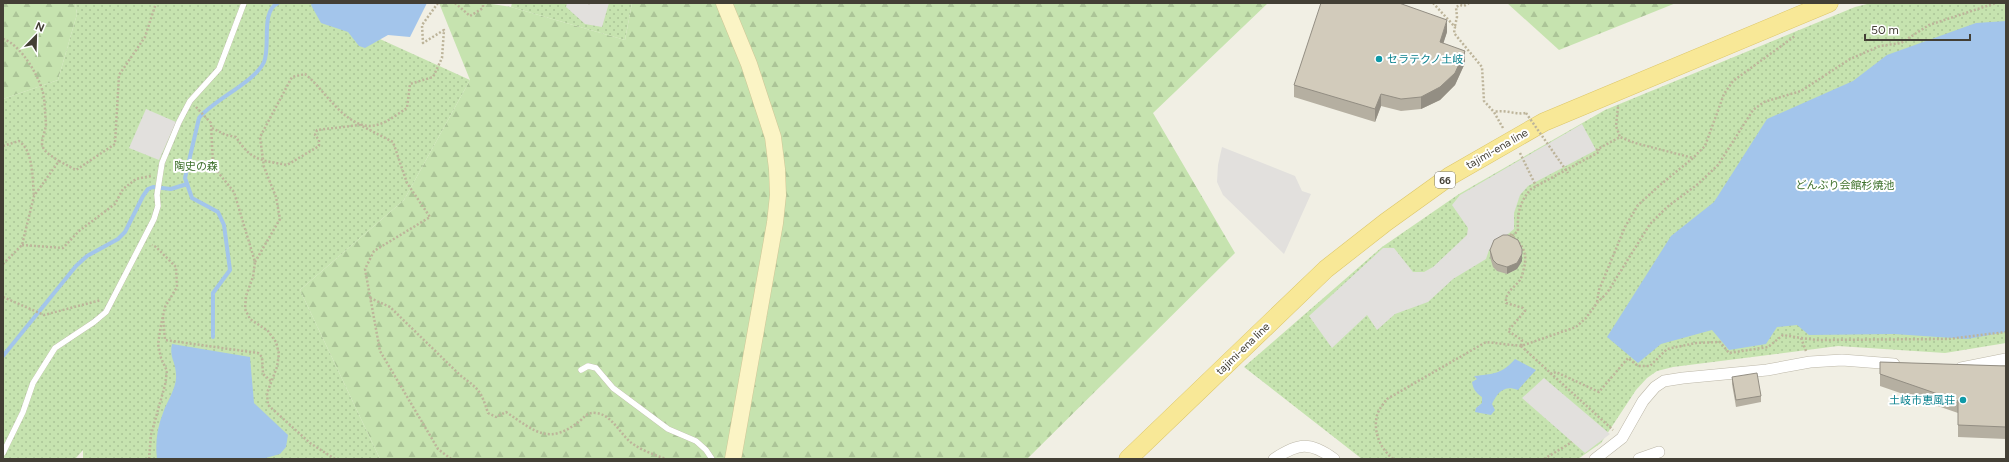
<svg xmlns="http://www.w3.org/2000/svg" width="2009" height="462" font-family="Figtree,'Noto Sans JP',sans-serif">
	<defs>
		<pattern id="forest-firs" width="22" height="20" patternUnits="userSpaceOnUse"><rect width="22" height="20" fill="#c6e3af"/><path d="M5 1l3.5 6h-7zM16 11l3.5 6h-7z" fill="#abc497"/></pattern>
		<pattern id="park-dots" width="8" height="8" patternUnits="userSpaceOnUse"><rect width="8" height="8" fill="#c6e3af"/><path d="M2 2h.1M6 6h.1" fill="none" stroke="#abc497" stroke-width="1.8" stroke-linecap="round"/></pattern>
	</defs>
	<rect width="100%" height="100%" fill="#f1efe4"/>
	<g fill="url(#forest-firs)">
		<path d="M3,3H75L77,14L58,80L3,99Z"/>
		<path d="M439,3H485L511,7L625,40L632,3H1268L1153,113L1235,253L1027,459H380L300,290L404,200L470,80Z"/>
		<path d="M1507,3H1676L1559,50Z"/>
	</g>
	<g fill="url(#park-dots)">
		<path d="M75,3H321L314,9L470,80L404,200L300,290L380,459H83V450L75,459H3V99L58,80L77,14Z"/>
		<path d="M512,3H632L625,40L511,7Z"/>
		<path d="M1871,3H2006V343L1945,353L1838,346L1673,367L1657,371L1647,378L1636,390L1601,443L1578,459H1362L1244,367L1382,247L1459,194L1605,110L1855,7Z"/>
	</g>
	<g fill="#e2e0dd">
		<path d="M567,3H609L602,27L585,24L566,7Z"/>
		<path d="M146,109L176,122L159,160L129,148Z"/>
		<path d="M1582,124L1596,150L1528,186L1520,195L1514,213V229L1489,250L1486,259L1453,279L1428,302L1395,314L1377,330L1367,315L1332,348L1309,316L1383,248H1394L1413,272H1424L1433,267L1467,235L1468,228L1452,205L1460,195Z"/>
		<path d="M1222,147L1295,176L1302,191L1311,194L1284,254L1223,195L1217,182L1218,165Z"/>
		<path d="M1544,378L1610,434L1585,453L1522,398Z"/>
	</g>
	<g fill="#a3c5eb">
		<path d="M312,3H427L410,37L388,35L365,48L359,46L348,32L321,23L311,5Z"/>
		<path d="M2006,21V332L1967,339L1894,334L1809,335L1797,325L1777,327L1766,344L1729,350L1712,330L1661,344L1638,363L1607,337L1671,236L1714,202L1767,119L1853,81L1887,55L1976,23Z"/>
		<path d="M172,344L250,357L254,403L288,435L286,447L280,454L262,459H157C155,443 157,428 163,413C167,401 177,388 176,375C176,362 169,358 172,344Z"/>
		<path d="M1515,359L1536,370L1518,390C1504,385 1498,392 1492,404L1495,410L1491,415L1475,412L1476,408L1482,403V397C1476,393 1473,389 1472,382L1477,379L1474,376C1493,374 1502,374 1515,359Z"/>
	</g>
	<g fill="none" stroke-linecap="round" stroke-linejoin="round">
		<g stroke="#a3c5eb" stroke-width="4">
			<path d="M213,337V293L230,270L224,225L218,212L192,198L185,178L199,118C213,100 255,82 264,62C271,45 260,12 278,3"/>
			<path d="M3,356L76,266L87,256L118,239L125,232L143,196L148,189L153,187L171,189L187,184"/>
		</g>
		<defs>
			<g id="lane">
				<path d="M581,370L588,366L596,368L613,388L668,429L696,441L706,450L712,459"/>
				<path d="M3,453L23,412L33,383L55,348L94,322L106,312L154,219L158,206L157,195L162,163L179,122L190,101L219,69L244,3"/>
			</g>
			<g id="street">
				<path d="M1961,368L2006,359"/>
				<path d="M1274,459C1298,443 1310,441 1334,459"/>
				<path d="M1595,459L1622,438L1643,401L1655,387L1664,381L1683,378L1767,370L1810,362L1842,360L1894,364"/>
				<path d="M1639,459L1659,452"/>
			</g>
			<path id="secondary" d="M724,3L749,64L773,137L777,169L778,195L775,223L733,459"/>
			<path id="primary" d="M1128,459L1326,269L1386,222L1450,176L1544,122L1829,3"/>
		</defs>
		<use href="#lane" stroke="#bcb7a8" stroke-width="6"/>
		<use href="#street" stroke="#bcb7a8" stroke-width="12"/>
		<use href="#secondary" stroke="#cfc697" stroke-width="17"/>
		<use href="#primary" stroke="#dcc668" stroke-width="19"/>
		<g stroke="#bdb49a" stroke-width="2.5" stroke-dasharray="2 2" stroke-linecap="butt">
			<path d="M455,3L470,16L483,8V3"/>
			<path d="M588,3H590"/>
			<path d="M1433,3L1455,27L1454,33L1482,67L1484,101L1494,112"/>
			<path d="M1455,26L1457,17L1456,7L1460,5L1464,6L1469,3"/>
			<path d="M3,39C21,44 42,80 44,98C45,106 45,115 46,123C46,130 42,137 42,144C43,152 53,157 59,161L34,196L22,245L3,264"/>
			<path d="M196,107L211,123L213,166L234,192L255,262L253,277L246,296L245,309L250,319L268,331L276,342L279,354L277,367L267,393L268,405L310,443L335,459"/>
			<path d="M1618,107L1616,126L1620,137"/>
			<path d="M212,128L226,135L236,137C251,161 261,160 287,165L319,146V140L315,135L317,130L360,125L393,142L407,183L430,217L374,251L365,269L380,351L438,449L451,459"/>
			<path d="M1503,128L1494,112C1505,109 1515,115 1526,113"/>
			<path d="M3,146L19,141C34,152 32,178 34,196"/>
			<path d="M1596,150L1620,137L1635,143L1693,158"/>
			<path d="M1520,153L1536,186"/>
			<path d="M59,161L76,170L115,144L119,75L145,37L156,3"/>
			<path d="M1510,234C1522,244 1528,252 1524,268C1523,272 1522,277 1520,280C1514,288 1505,292 1506,303L1523,308L1525,311L1508,331L1522,340L1521,346"/>
			<path d="M1512,236L1518,231C1517,214 1520,201 1531,189L1599,152V149"/>
			<path d="M22,245L63,248L79,231L115,204L123,189L136,179L151,176"/>
			<path d="M255,262L280,219L276,197L264,167L260,137L292,77L305,74C325,89 349,136 380,124C389,121 399,113 407,108L410,84L433,77L442,58L444,30L423,43L422,25L438,3"/>
			<path d="M3,297L44,315L101,300"/>
			<path d="M370,298L390,307L461,376C479,389 481,391 488,413L496,417L506,412C536,432 549,446 581,420C586,415 589,412 596,413C613,415 620,435 633,444C643,451 655,455 666,459"/>
			<path d="M1597,302L1599,290L1625,227L1638,205L1660,185L1693,158L1705,146L1724,94L1733,81L1795,36"/>
			<path d="M163,317L165,340L258,353L262,357L263,374L271,381"/>
			<path d="M1801,338L1817,340L1948,339L2006,332"/>
			<path d="M1521,346L1613,430"/>
			<path d="M1550,374L1556,372L1599,392L1628,358L1638,366H1650L1667,349L1696,343L1720,342L1729,353L1768,347L1783,335L1801,338L1806,351"/>
			<path d="M149,459L151,435L165,385L167,371L161,358L158,344L161,325L165,307L177,287L176,267L156,247L152,245"/>
			<path d="M1393,459C1380,448 1373,432 1377,415C1379,409 1384,403 1387,399L1486,342L1521,346L1576,327L1586,318L1597,303L1607,293L1650,224L1667,207L1698,184L1718,165L1753,110L1764,102L1801,91L1850,59L1880,46L1901,43L1929,25L1996,3"/>
			<path d="M1544,459L1572,442"/>
		</g>
		<use href="#lane" stroke="#fff" stroke-width="5.5"/>
		<use href="#street" stroke="#fff" stroke-width="11"/>
		<use href="#secondary" stroke="#fbf4c5" stroke-width="16"/>
		<use href="#primary" stroke="#f8e897" stroke-width="18"/>
		<path stroke="#bdb49a" stroke-width="2.5" stroke-dasharray="2 2" stroke-linecap="butt" d="M1526,113L1568,173"/>
	</g>
	<g fill="#b5afa1">
		<path d="M1447,32L1443,43L1465,63L1455,85L1440,100L1421,109L1401,111L1381,106L1375,122L1294,97V85Z"/>
		<path d="M1490,250L1522,261L1517,269L1507,274L1497,271L1493,267L1490,257Z"/>
		<path d="M1880,362L2006,366V439L1958,437V413L1880,386Z"/>
		<path d="M1732,377L1761,396V402L1736,407L1732,384Z"/>
	</g>
	<g fill="#938e83">
		<path d="M1447,20V32L1440,54V42Z"/>
		<path d="M1465,51V63L1455,85L1440,100L1421,109V97Z"/>
		<path d="M1381,94V106L1375,122V109Z"/>
		<path d="M1522,249V261L1517,269L1507,274V267Z"/>
	</g>
	<g fill="#d2cbbb" stroke="#938e83">
		<path d="M1321,3H1399L1447,20L1440,42L1465,51L1455,73L1440,87L1421,97L1401,99L1381,94L1375,109L1294,85Z"/>
		<path d="M1503,235H1508L1518,240L1522,249V254L1517,263L1507,267L1497,264L1493,260L1490,250L1494,240Z"/>
		<path d="M1880,362L2006,366V427L1958,425V401L1880,374Z"/>
		<path d="M1757,373L1761,396L1736,400L1732,377Z"/>
	</g>
	<g fill="#0f9aa8" stroke="#fff" stroke-width="1.5">
		<circle cx="1379" cy="59" r="4"/>
		<circle cx="1963" cy="400" r="4"/>
	</g>
	<g text-anchor="middle" dominant-baseline="central" stroke-width="4" stroke-linejoin="round" paint-order="stroke">
		<rect fill="#fff" stroke="#7b7972" stroke-width="1" x="1435" y="172" width="20" height="16" rx="3"/>
		<g font-size="10" font-weight="bold" fill="#433f35">
			<text x="1445" y="180">66</text>
		</g>
		<g font-size="11" fill="#0d838f" stroke="#fff" text-anchor="start">
			<text x="1387" y="59">セラテクノ土岐</text>
			<text x="1955" y="400" text-anchor="end">土岐市恵風荘</text>
		</g>
		<g font-size="11" fill="#433f35" stroke="#fff">
			<text transform="translate(1497 149) rotate(-30)">tajimi-ena line</text>
			<text transform="translate(1243 349) rotate(-44)">tajimi-ena line</text>
		</g>
		<g font-size="11" fill="#3e712c" stroke="#fff">
			<text x="196" y="166">陶史の森</text>
			<text x="1845" y="185">どんぶり会館杉焼池</text>
		</g>
	</g>
	<rect width="2009" height="462" fill="none" stroke="#433f35" stroke-width="8"/>
	<g transform="translate(36 36) rotate(23)" stroke="#ffffff" stroke-width="3" paint-order="stroke">
	<path d="M0-3L7 15L0 10L-7 15Z" fill="#433f35"/>
	<text y="-6" font-size="11" font-weight="bold" text-anchor="middle" fill="#433f35">N</text>
	</g>
	<path d="M1865 34v6h105v-6" fill="none" stroke="#433f35" stroke-width="2"/>
	<text x="1871" y="34" font-size="12" fill="#433f35" stroke="#ffffff" stroke-width="3" paint-order="stroke">50 m</text>
</svg>
